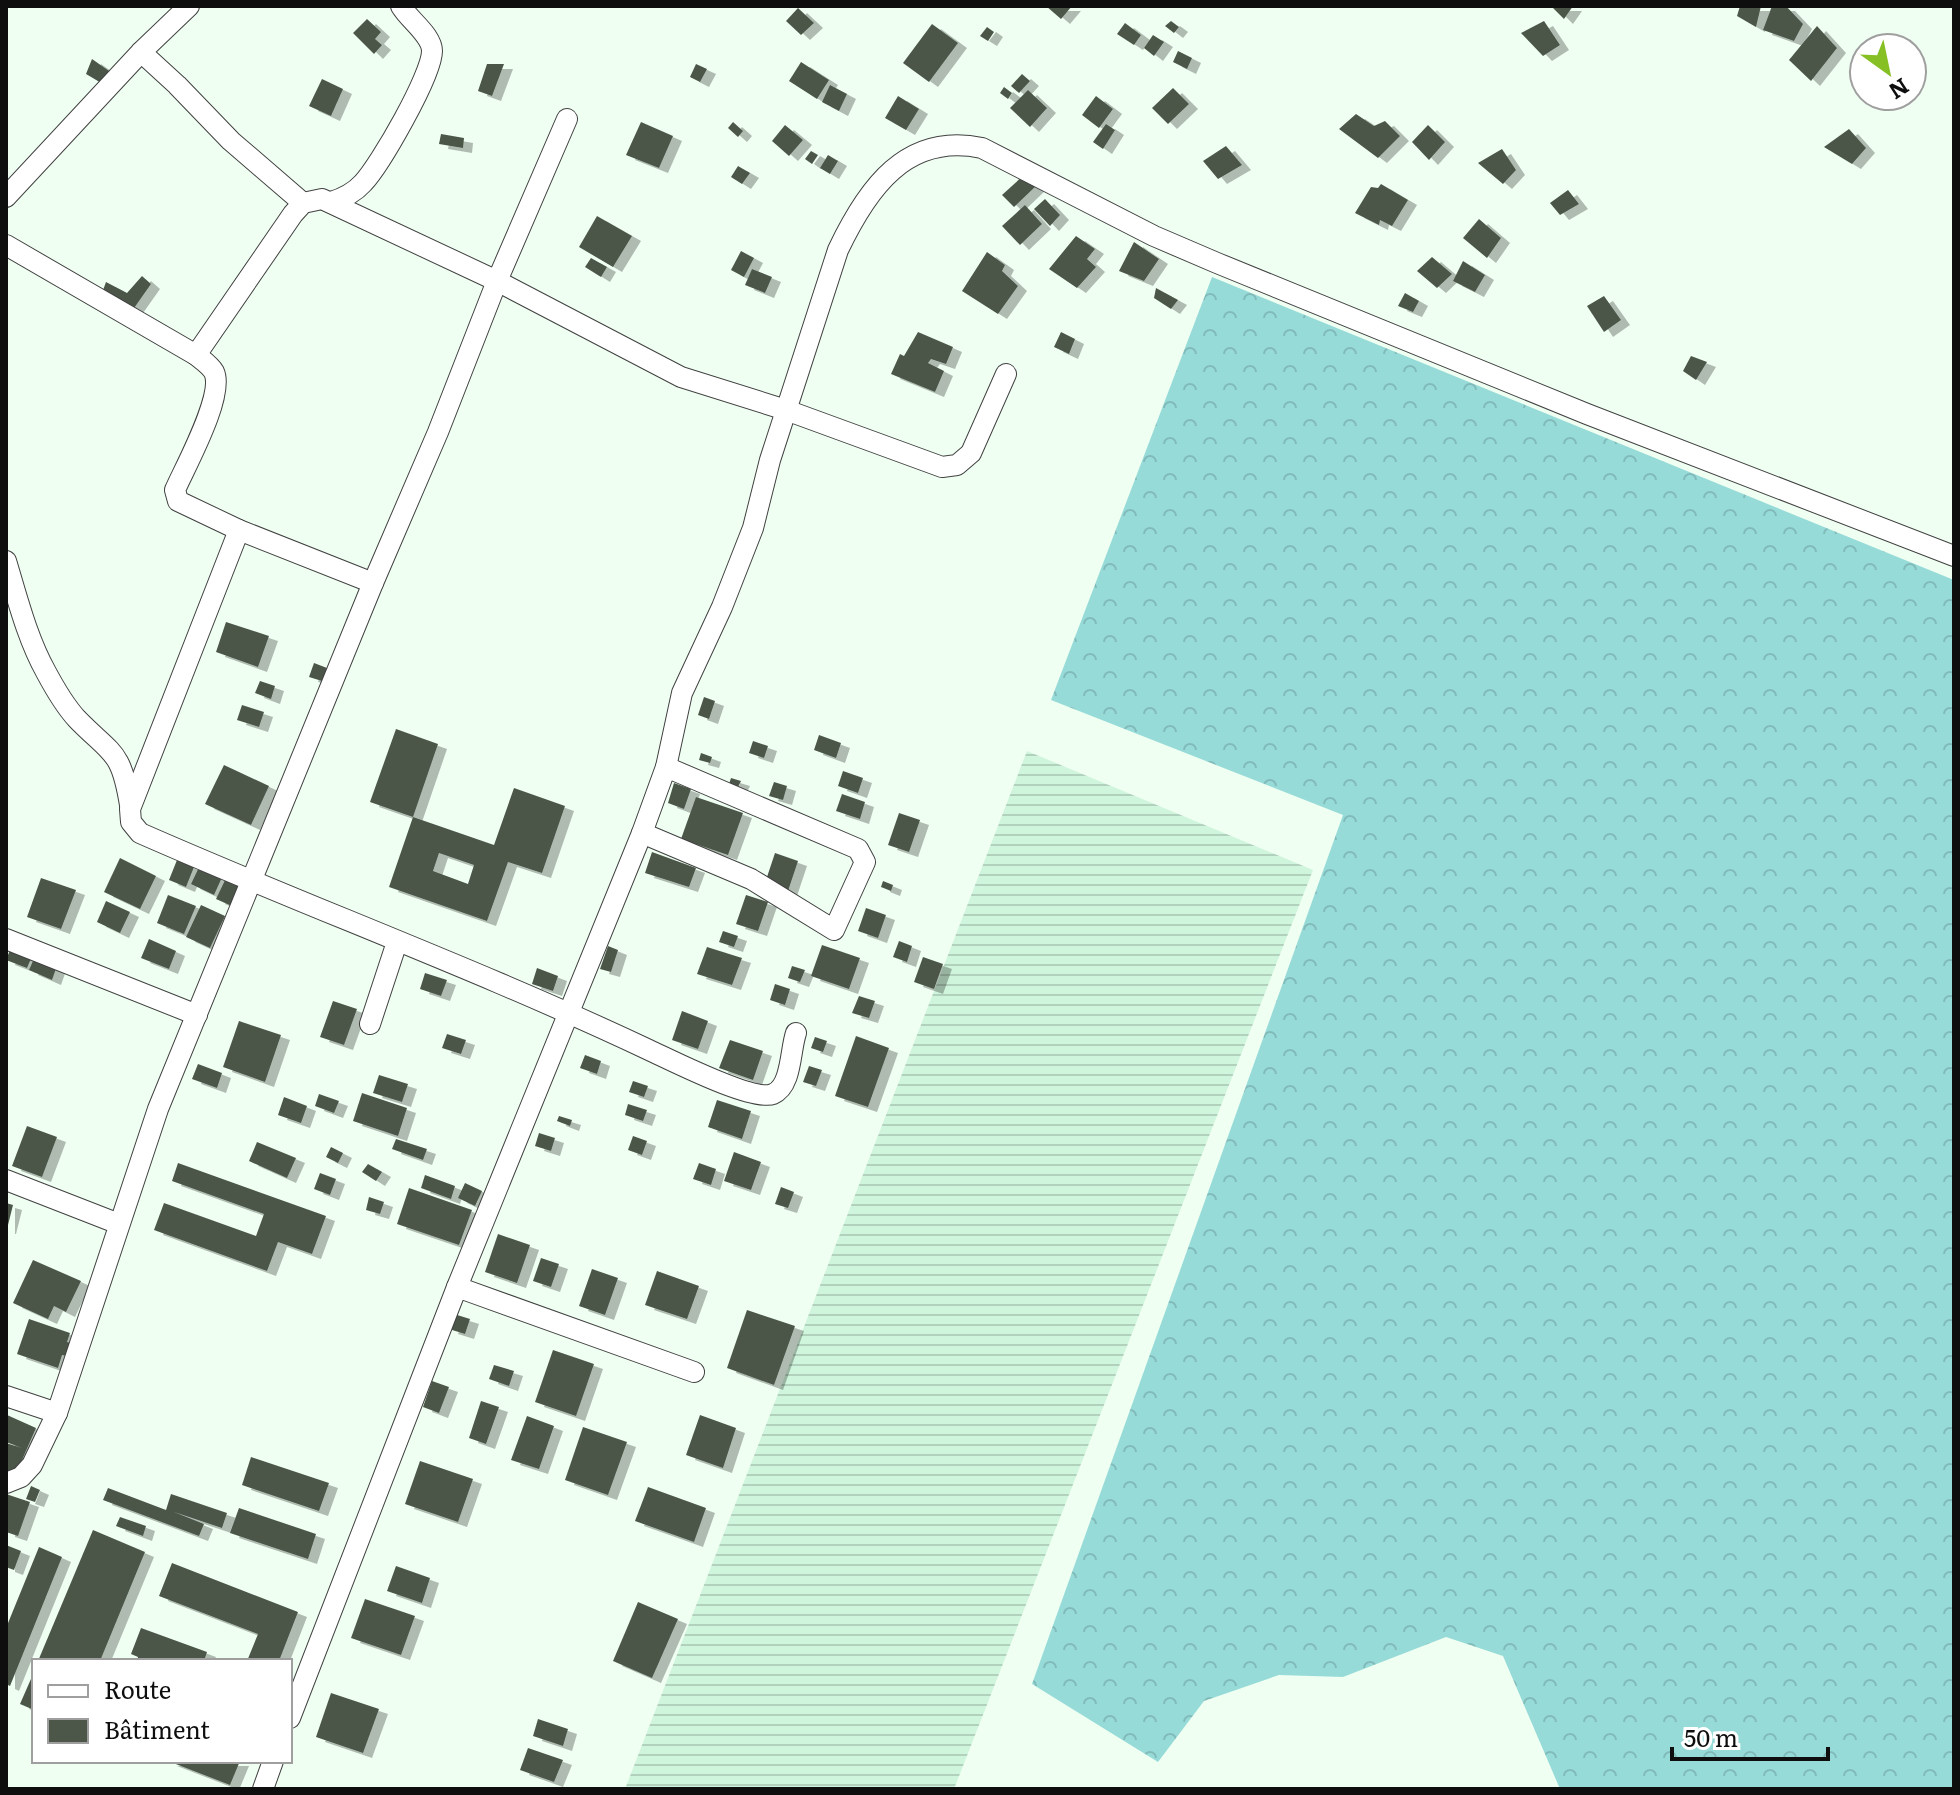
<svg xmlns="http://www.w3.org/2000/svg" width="1960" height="1795" font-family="Literata,serif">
	<defs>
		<pattern id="farmland-rules" width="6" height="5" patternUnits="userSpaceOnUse" patternTransform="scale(2)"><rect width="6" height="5" fill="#cff5dc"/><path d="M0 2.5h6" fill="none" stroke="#b1d1bc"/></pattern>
		<pattern id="forest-crowns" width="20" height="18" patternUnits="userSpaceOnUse" patternTransform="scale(2)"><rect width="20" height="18" fill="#97dbd9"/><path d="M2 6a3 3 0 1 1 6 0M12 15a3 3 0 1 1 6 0" fill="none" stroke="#81bbb9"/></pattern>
		<filter id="shadow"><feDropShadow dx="9" dy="5" stdDeviation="0" flood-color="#0004"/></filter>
	</defs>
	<rect width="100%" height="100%" fill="#effff2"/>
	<path fill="url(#farmland-rules)" d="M1027,751L1313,870L954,1789H625Z"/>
	<path fill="url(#forest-crowns)" d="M1212,277L1954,580V1781L1951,1789H1560L1503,1656L1446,1637L1343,1677L1279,1675L1204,1701L1158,1762L1032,1684L1343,815L1051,700Z"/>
	<g fill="#4c574a" fill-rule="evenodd" filter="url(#shadow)">
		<path d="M1046,6H1072L1061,19Z"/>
		<path d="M1551,6H1573L1564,19Z"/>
		<path d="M1740,6H1761L1756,27L1737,16Z"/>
		<path d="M1772,6H1786L1803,24L1794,41L1763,30Z"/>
		<path d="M798,8L814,23L801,35L786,21Z"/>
		<path d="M367,19L381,32L375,39L382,45L374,54L353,33Z"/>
		<path d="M1171,21L1179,27L1174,33L1165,26Z"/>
		<path d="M1544,21L1560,45L1543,56L1521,33Z"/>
		<path d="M1125,23L1141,35L1134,45L1117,34Z"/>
		<path d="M932,24L958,43L929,82L903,63Z"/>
		<path d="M1817,26L1837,48L1811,81L1789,60Z"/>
		<path d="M987,27L994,32L988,41L980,36Z"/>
		<path d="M1153,35L1164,42L1154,56L1144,48Z"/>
		<path d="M1178,51L1192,58L1187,69L1173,62Z"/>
		<path d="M92,59L112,73L103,84L86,74Z"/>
		<path d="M801,62L829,80L817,99L789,81Z"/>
		<path d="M487,64H504L492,96L478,91Z"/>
		<path d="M696,64L707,69L700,82L690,77Z"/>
		<path d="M1022,74L1030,81L1019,93L1011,86Z"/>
		<path d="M322,79L343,89L331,116L309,106Z"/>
		<path d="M830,85L847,94L839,111L822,102Z"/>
		<path d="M1004,87L1012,93L1008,99L1000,93Z"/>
		<path d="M1173,88L1189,104L1168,124L1152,108Z"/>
		<path d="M1028,90L1047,108L1030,127L1010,108Z"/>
		<path d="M898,96L919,109L906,130L885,118Z"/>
		<path d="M1096,96L1113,109L1099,128L1082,115Z"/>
		<path d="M1356,114L1374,126L1385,121L1400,136L1378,158L1339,129Z"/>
		<path d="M641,122L673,136L659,168L626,155Z"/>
		<path d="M733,122L743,131L738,137L728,128Z"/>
		<path d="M1106,124L1115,130L1103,149L1093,142Z"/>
		<path d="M785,125L803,140L789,156L772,141Z"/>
		<path d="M1428,125L1445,142L1429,160L1412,142Z"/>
		<path d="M1849,129L1866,148L1852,164L1824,147Z"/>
		<path d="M441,134L464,138L463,148L439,144Z"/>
		<path d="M1226,146L1242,165L1218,179L1203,161Z"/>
		<path d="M1502,149L1516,170L1503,184L1478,163Z"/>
		<path d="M811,151L818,155L812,164L805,159Z"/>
		<path d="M828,155L838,161L830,174L820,168Z"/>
		<path d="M738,166L750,173L742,184L731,177Z"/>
		<path d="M1025,174L1036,186L1014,207L1002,195Z"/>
		<path d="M1381,184L1408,200L1392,226L1380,220L1379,225L1355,213L1371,187L1378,188Z"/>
		<path d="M1568,190L1579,204L1560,215L1550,203Z"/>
		<path d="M1045,199L1060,215L1050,226L1034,209Z"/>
		<path d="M1025,205L1042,224L1020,245L1002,226Z"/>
		<path d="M597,216L632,236L613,267L579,247Z"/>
		<path d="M1479,219L1501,238L1487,258L1463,238Z"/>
		<path d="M1076,236L1095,249L1087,259L1096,267L1077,288L1049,269Z"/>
		<path d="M1134,242L1159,259L1144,281L1119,271Z"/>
		<path d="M741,251L754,258L744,277L731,270Z"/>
		<path d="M987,252L1005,265L1002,271L1018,286L998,314L962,291Z"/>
		<path d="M1432,257L1452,274L1437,288L1417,271Z"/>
		<path d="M591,258L607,267L601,277L585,267Z"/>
		<path d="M1463,261L1485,275L1475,292L1453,281Z"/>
		<path d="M752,269L772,277L765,293L745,285Z"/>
		<path d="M142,276L151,284L132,311L102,293L106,282L127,293Z"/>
		<path d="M1156,288L1178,300L1171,309L1154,298Z"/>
		<path d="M1405,293L1419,301L1413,312L1398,306Z"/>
		<path d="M1604,296L1621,320L1604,332L1587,306Z"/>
		<path d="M918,332L953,347L946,364L931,359L928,363L944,371L935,392L891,374L900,354L904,356Z"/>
		<path d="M1061,332L1075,339L1069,354L1054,347Z"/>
		<path d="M1691,356L1707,362L1696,380L1683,371Z"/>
		<path d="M226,622L269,636L258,667L216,652Z"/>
		<path d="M314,663L327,668L322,681L309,677Z"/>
		<path d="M260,681L275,686L271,699L255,693Z"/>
		<path d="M704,697L715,701L709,719L698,715Z"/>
		<path d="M242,705L264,712L259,727L237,720Z"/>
		<path d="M396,729L438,744L413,817L370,802Z"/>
		<path d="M819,735L841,743L836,758L814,750Z"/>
		<path d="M753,741L768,746L764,758L749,753Z"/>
		<path d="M701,753L712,757L710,763L699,760Z"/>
		<path d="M224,765L269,786L251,825L205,804Z"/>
		<path d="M843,771L863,778L858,793L838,786Z"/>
		<path d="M731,778L741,781L738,787L729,784Z"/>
		<path d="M774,782L787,786L783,800L769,796Z"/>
		<path d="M674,783L691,789L684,809L668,803Z"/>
		<path d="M514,788L565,806L542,873L508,862L487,921L389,887L413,817L494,845ZM439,853L474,865L468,884L433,871Z"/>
		<path d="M842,794L865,802L860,819L836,811Z"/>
		<path d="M696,797L743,813L728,855L681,839Z"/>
		<path d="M899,813L920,820L909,852L888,845Z"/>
		<path d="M652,852L696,868L689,887L645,873Z"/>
		<path d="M775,853L798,861L788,891L765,883Z"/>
		<path d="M120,858L156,876L140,909L104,892Z"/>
		<path d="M177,860L194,867L186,887L169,880Z"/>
		<path d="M201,863L224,873L214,895L191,884Z"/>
		<path d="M41,878L76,890L61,929L27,917Z"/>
		<path d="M226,878L244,886L234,907L216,899Z"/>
		<path d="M883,881L893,885L891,891L881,887Z"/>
		<path d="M168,895L196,906L184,934L157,923Z"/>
		<path d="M746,895L768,902L758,931L736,924Z"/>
		<path d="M106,901L130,912L120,933L97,922Z"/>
		<path d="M201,905L225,916L210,948L186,937Z"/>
		<path d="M866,908L886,915L878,938L858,931Z"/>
		<path d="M723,931L738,936L734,947L719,942Z"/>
		<path d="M149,939L176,951L169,969L141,958Z"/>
		<path d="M899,941L912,946L907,962L893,957Z"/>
		<path d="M12,945L33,954L27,968L6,960Z"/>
		<path d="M822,945L860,958L849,989L811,976Z"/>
		<path d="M608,946L618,950L611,972L600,969Z"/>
		<path d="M707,947L742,958L732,985L697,974Z"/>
		<path d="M36,954L58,963L52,980L29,970Z"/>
		<path d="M923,957L943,964L934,989L914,982Z"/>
		<path d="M792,966L805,970L800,982L788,978Z"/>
		<path d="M537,968L558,976L553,991L532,984Z"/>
		<path d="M425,973L447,980L441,996L420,989Z"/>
		<path d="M775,984L790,989L785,1005L770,1000Z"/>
		<path d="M859,996L875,1001L869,1018L852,1013Z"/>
		<path d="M333,1001L357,1009L344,1045L320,1037Z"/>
		<path d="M682,1011L708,1021L698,1049L672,1040Z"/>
		<path d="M239,1021L281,1035L265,1082L223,1067Z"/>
		<path d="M447,1034L466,1040L461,1054L442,1048Z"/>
		<path d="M856,1036L889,1048L868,1107L835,1096Z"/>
		<path d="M815,1037L827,1041L823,1052L811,1048Z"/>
		<path d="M730,1040L763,1051L753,1080L719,1068Z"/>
		<path d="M585,1055L601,1061L597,1074L580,1068Z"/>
		<path d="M198,1064L222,1073L217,1088L192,1079Z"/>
		<path d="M809,1066L822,1070L816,1086L803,1082Z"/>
		<path d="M379,1075L408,1084L402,1102L373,1093Z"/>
		<path d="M633,1081L648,1086L644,1097L629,1092Z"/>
		<path d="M362,1093L407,1108L398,1136L353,1121Z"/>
		<path d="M319,1094L339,1101L334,1113L315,1106Z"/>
		<path d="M284,1097L307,1106L301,1123L278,1115Z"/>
		<path d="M717,1100L751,1111L742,1139L708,1127Z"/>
		<path d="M628,1104L647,1110L643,1121L625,1115Z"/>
		<path d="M559,1116L572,1120L570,1126L557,1121Z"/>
		<path d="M27,1126L57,1137L42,1177L12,1166Z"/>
		<path d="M539,1133L555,1138L551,1151L535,1146Z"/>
		<path d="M633,1136L647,1141L642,1155L628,1150Z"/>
		<path d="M396,1139L427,1149L423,1160L392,1149Z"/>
		<path d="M257,1142L296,1158L287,1178L249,1161Z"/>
		<path d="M331,1147L343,1153L338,1163L326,1157Z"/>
		<path d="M734,1152L761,1162L751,1190L724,1181Z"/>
		<path d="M178,1163L326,1216L312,1254L278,1242L267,1271L154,1230L164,1203L256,1236L264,1214L172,1181Z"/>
		<path d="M699,1163L716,1169L711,1185L693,1179Z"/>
		<path d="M368,1164L382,1172L376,1181L362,1172Z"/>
		<path d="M320,1173L336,1179L330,1195L314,1189Z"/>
		<path d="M425,1175L455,1186L451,1199L421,1188Z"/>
		<path d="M465,1183L482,1191L475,1206L458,1198Z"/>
		<path d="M781,1187L794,1192L788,1208L775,1204Z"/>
		<path d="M409,1188L472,1210L459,1245L397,1224Z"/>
		<path d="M369,1197L384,1202L380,1214L366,1210Z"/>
		<path d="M6,1203L13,1205L7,1229H6Z"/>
		<path d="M498,1234L530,1245L517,1283L485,1272Z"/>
		<path d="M541,1258L559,1264L551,1287L533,1281Z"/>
		<path d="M33,1260L81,1281L66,1312L54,1306L48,1319L13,1303Z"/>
		<path d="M592,1269L618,1278L605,1315L579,1306Z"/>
		<path d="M657,1271L699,1286L687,1319L645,1305Z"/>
		<path d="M747,1310L795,1326L774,1385L727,1368Z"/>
		<path d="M454,1314L470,1319L465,1334L449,1329Z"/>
		<path d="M29,1319L70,1333L67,1342L71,1343L67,1356L62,1355L58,1368L17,1354Z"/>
		<path d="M553,1350L594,1364L576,1416L535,1402Z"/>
		<path d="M494,1365L514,1371L509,1386L489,1379Z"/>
		<path d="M432,1381L449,1387L439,1413L423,1407Z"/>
		<path d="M481,1401L499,1407L486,1444L469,1438Z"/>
		<path d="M7,1415L36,1428L15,1476L6,1473V1443L22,1448L6,1442Z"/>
		<path d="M700,1415L736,1428L723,1468L686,1455Z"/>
		<path d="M527,1416L554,1426L539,1469L511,1460Z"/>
		<path d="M583,1427L627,1442L608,1495L565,1480Z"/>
		<path d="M251,1457L329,1483L319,1511L242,1485Z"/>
		<path d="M420,1461L473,1479L458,1522L405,1504Z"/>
		<path d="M31,1486L40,1490L35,1502L26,1499Z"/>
		<path d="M648,1487L706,1508L694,1542L635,1521Z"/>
		<path d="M108,1488L166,1510L171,1494L227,1513L222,1528L174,1512L204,1524L199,1536L103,1500Z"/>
		<path d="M6,1494L30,1502L18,1536L6,1532Z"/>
		<path d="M239,1508L316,1534L308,1559L230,1533Z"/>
		<path d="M120,1517L146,1526L143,1536L116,1526Z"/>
		<path d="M93,1530L145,1552L100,1661H38Z"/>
		<path d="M6,1545L21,1551L14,1570L6,1567Z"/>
		<path d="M39,1547L62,1557L10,1686L6,1684V1628Z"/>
		<path d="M172,1563L298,1612L279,1661H247L258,1634L159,1596Z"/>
		<path d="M396,1566L430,1578L422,1603L387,1591Z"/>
		<path d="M365,1599L415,1616L401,1655L351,1638Z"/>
		<path d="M638,1602L678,1619L652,1678L613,1661Z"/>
		<path d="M141,1628L207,1652L204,1661H137L138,1657L131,1654Z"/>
		<path d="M34,1672V1710L20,1704Z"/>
		<path d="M331,1693L379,1709L363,1753L316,1737Z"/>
		<path d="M538,1719L568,1729L563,1746L533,1736Z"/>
		<path d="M528,1748L563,1760L554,1782L520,1770Z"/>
		<path d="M168,1761H240L230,1785Z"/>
	</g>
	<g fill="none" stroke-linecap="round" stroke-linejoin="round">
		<defs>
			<g id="minor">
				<path d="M141,52L177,85L231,141L303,203"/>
				<path d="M6,197L141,52L189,6"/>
				<path d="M331,202C344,198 354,193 363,183C380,165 432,75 432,51C432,35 409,20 401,6"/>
				<path d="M6,245L196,355C202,360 210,365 214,372C225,395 185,467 175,490L178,501L239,530L373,583"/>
				<path d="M196,355L293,214L303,203L322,199L497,281L681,377L786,410L942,467L957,465L971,453L1006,374"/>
				<path d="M239,530L130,809L131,822L140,833C308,907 482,971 649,1050C671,1060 753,1102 773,1094C792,1086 790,1050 796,1033"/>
				<path d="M6,561C17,597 27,638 46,672C54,687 65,706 77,719C112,755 121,749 130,805"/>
				<path d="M642,833L751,879L834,930L865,862L858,849L666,767"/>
				<path d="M6,939L197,1015"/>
				<path d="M370,1024L397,942"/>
				<path d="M6,1180L119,1224"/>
				<path d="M457,1287L694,1372"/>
				<path d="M6,1396L57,1413"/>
				<path d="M6,1483L21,1477L32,1465L57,1413L158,1109L373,583L438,432L497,281L567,119"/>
				<path d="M290,1718L457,1287L642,833L666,767L682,693L722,607L753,528L770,460L838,250C867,189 906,132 982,148L1154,236L1217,263L1587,414L1954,556"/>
				<path d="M263,1789L273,1761"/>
			</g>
		</defs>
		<use href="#minor" stroke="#414141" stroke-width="22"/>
		<use href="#minor" stroke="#fff" stroke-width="20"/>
	</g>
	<rect width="1960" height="1795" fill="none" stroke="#0e0e0e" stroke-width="16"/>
	<rect x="32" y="1659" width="260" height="104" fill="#ffffff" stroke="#9f9f9f" stroke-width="2"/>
	<rect x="48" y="1685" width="40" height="12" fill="#ffffff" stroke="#9f9f9f" stroke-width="2"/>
	<text x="104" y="1699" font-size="24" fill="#0e0e0e">Route</text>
	<rect x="48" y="1719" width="40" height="24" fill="#4c574a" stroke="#9f9f9f" stroke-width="2"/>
	<text x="104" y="1739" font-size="24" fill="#0e0e0e">Bâtiment</text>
	<g transform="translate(1888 72) rotate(147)"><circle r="38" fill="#ffffff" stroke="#9f9f9f" stroke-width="2"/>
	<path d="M0-6L14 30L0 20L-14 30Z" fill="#86c024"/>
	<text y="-12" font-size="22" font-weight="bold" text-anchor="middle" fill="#0e0e0e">N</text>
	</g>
	<path d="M1672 1747v12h156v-12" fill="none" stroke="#0e0e0e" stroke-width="4"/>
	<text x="1684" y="1747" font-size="24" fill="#0e0e0e" stroke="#ffffff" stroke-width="6" paint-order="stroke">50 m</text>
</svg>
